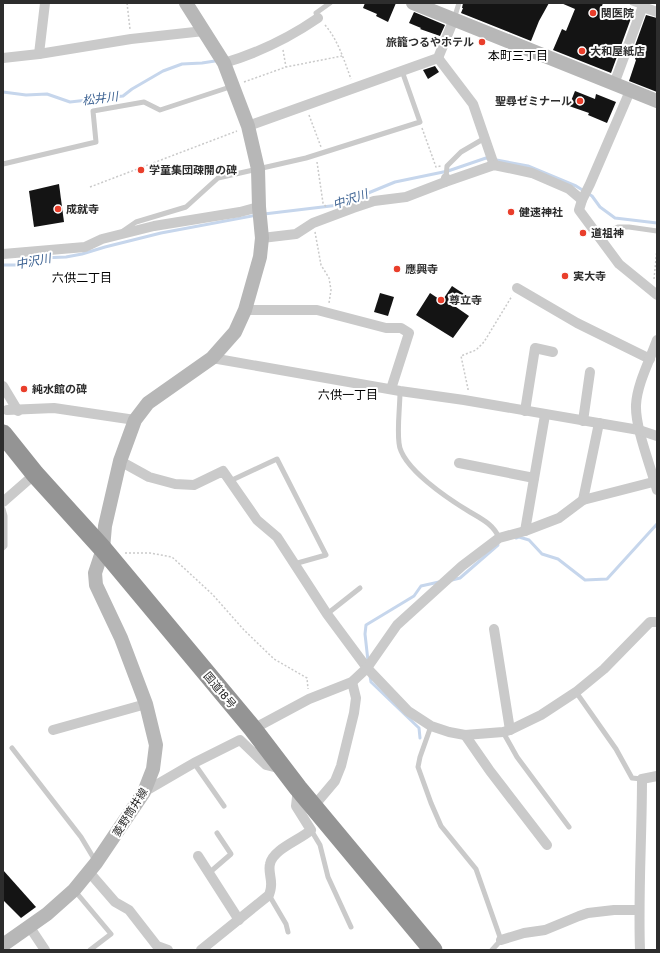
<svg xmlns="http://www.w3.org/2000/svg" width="660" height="953" font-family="Cabin,'Noto Sans JP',sans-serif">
	<rect width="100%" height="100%" fill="#fff"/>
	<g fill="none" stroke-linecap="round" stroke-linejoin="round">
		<g stroke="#c6d6ec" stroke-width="3">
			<path d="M3,92L26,95L47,94L70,102L123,96L132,89L163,71L182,64L202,63L215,61"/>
			<path d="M264,214L339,205L395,182L448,171L486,158L528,166L576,186L592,196L600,207L615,218L657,223"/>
			<path d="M3,265H23L41,258L66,257L82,254L105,247L161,233L257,215"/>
			<path d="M516,538L519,537L529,540L542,554L558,559L585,580L607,579L657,524"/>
			<path d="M452,580L460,578L498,545"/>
			<path d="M368,661L365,634L366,625L414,596L421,586L439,582"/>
			<path d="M370,676L371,682L419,728L420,738"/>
		</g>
	</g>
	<g fill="#141414">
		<path d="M365,3H396L388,22L376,16L377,14L363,8Z"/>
		<path d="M463,3H549L539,21L531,41L461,13L463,8H462Z"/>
		<path d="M561,3H603L601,9L625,17L628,8L634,10L611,73L553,50L562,29L566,31L575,9Z"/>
		<path d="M414,12L445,25L440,36L420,29L421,28L409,23Z"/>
		<path d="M646,15L657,18V92L629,81L636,60L635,59L636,55L632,54Z"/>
		<path d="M435,66L439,72L428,79L423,70Z"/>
		<path d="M575,91L595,99L596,94L616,102L607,123L588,115L589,113L569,106Z"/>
		<path d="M59,184L64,222L34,227L29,191Z"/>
		<path d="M452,286L464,294L456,307L469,316L453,338L416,315L430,293L442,301Z"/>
		<path d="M380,293L394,297L388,316L374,312Z"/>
		<path d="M3,870L36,907L21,918L3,900Z"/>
	</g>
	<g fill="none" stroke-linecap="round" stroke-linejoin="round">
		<g stroke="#cacaca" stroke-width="1.5" stroke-dasharray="2 2" stroke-linecap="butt">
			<path d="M127,3L130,29"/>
			<path d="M325,25C338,40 344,60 351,79"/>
			<path d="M283,50L286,67"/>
			<path d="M244,82L286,67L342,56"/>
			<path d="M309,115L321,147"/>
			<path d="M422,128L436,167L441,166"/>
			<path d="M317,162L323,203L327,208"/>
			<path d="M90,187L237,131"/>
			<path d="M315,232L321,265L329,278L331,290L329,303"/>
			<path d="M654,279L657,249"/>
			<path d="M468,390V389L461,356L476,350L484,342L512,296"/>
			<path d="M125,553H150L172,557L212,594L244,630L274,659L307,678L308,689"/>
		</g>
		<g stroke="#cacaca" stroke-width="5">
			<path d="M632,3L643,7"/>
			<path d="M318,18L316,13L330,3"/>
			<path d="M454,19L459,3"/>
			<path d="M3,164L96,142L93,111L144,102L160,110L233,86"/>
			<path d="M446,178L447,166L461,152L485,138"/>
			<path d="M123,231L136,222L186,207L218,178L306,158L420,122L402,71"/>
			<path d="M599,237L618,227H629L657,231"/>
			<path d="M400,391C400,408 397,426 399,443C401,468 450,500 470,512C482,519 494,525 499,538"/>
			<path d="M230,481L277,459L326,555L294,564"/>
			<path d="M3,509L5,516V546L3,548"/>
			<path d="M327,614L360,588"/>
			<path d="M576,692L616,749L632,778L642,779"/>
			<path d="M431,726L420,757L418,767L431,803L441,826L476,869L501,940L492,950"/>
			<path d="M503,732L517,757L569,827"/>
			<path d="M12,748L81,837L96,862"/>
			<path d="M194,763L224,806"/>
			<path d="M311,830L320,845L328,877L351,927"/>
			<path d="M209,873L231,854L217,833"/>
			<path d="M75,891L111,934L90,950"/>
			<path d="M269,895L286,924L288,932"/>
		</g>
		<g stroke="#cacaca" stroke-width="10">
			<path d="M643,7L657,12"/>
			<path d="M39,54L45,3"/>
			<path d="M3,58L39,54L131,39L204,31"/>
			<path d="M438,58L473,104L494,165"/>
			<path d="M224,63C258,53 289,38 318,18"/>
			<path d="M614,84L644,3"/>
			<path d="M630,91L590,184L582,200L579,210L619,264L657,295"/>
			<path d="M248,126L438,58L454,19"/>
			<path d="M445,182L494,165L532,173L569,189L582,200"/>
			<path d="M262,238L296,234L313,223L353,208L374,201L406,197L445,182L446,178"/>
			<path d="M3,254L85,247L102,239L154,226L240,212L259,207"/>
			<path d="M517,288L577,323L650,359"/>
			<path d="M245,310H317L386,328H401L409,333L391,389"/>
			<path d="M657,340C650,360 637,384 636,405C635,428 651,467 657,490"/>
			<path d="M212,358L400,391L464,400L639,430L657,436"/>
			<path d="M3,386L18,411"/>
			<path d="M7,410L54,408L135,420"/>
			<path d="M525,411L535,348L553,352"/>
			<path d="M583,421L590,372"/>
			<path d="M120,461L149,477L175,484L194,485L223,471L257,520L277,537L327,614L367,668L408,711L431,726L449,732L465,735L503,732L510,730L541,715L576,692L604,669L650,622H657"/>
			<path d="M459,463L534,478"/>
			<path d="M583,500L599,423"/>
			<path d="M3,502L35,474"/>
			<path d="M525,531L545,415"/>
			<path d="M494,629L510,730"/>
			<path d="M253,729L309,699L352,682L367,668L397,625L462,566L499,538L525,531L559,518L583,500L657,481"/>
			<path d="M53,730L146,704"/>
			<path d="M465,735L490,771L547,845"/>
			<path d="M144,792L194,763L240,740L266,765L282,769"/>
			<path d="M313,807L335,781L341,766L354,713L356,698L352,682"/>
			<path d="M198,856L239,920"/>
			<path d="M89,872L115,902L129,910L157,946L168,950"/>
			<path d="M29,926L45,950"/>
			<path d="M501,940L524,933L545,930L579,916L588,913L614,910H639"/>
			<path d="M201,950L269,895C270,892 271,889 271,886C272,879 268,871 270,864C273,849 300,840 311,830L296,806L298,788"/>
			<path d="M640,950C638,893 642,836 642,779L657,776"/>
		</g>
		<g stroke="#b7b7b7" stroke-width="14">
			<path d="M413,3L657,101"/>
			<path d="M3,945L47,914L74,890L96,863L144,792L153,769L156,745L146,704L121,638L96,585L95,573L103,549L105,526L120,461L135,420L148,403L212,358L235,332L245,310L260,257L262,238L259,207L258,169L248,126L224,63L186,3"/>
		</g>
		<path stroke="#949494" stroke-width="19" d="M3,434L35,474L103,549L253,729L298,788L433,950"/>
	</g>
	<g fill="#e93e2b" stroke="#fff" stroke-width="1.5">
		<circle cx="593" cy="13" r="4"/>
		<circle cx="482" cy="42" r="4"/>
		<circle cx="582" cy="51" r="4"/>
		<circle cx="580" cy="101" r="4"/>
		<circle cx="141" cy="170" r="4"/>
		<circle cx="58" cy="209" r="4"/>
		<circle cx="511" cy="212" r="4"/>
		<circle cx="583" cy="233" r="4"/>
		<circle cx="397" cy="269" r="4"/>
		<circle cx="565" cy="276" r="4"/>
		<circle cx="441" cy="300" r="4"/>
		<circle cx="24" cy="389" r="4"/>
	</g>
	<g text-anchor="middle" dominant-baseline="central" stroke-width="4" stroke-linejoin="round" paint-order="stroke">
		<g font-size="11" font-weight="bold" fill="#2d2d2d" stroke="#fff" text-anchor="start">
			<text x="601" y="13">関医院</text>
			<text x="474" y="42" text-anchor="end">旅籠つるやホテル</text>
			<text x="590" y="51">大和屋紙店</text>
			<text x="572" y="101" text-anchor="end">聖尋ゼミナール</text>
			<text x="149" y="170">学童集団疎開の碑</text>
			<text x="66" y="209">成就寺</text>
			<text x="519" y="212">健速神社</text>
			<text x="591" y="233">道祖神</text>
			<text x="405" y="269">應興寺</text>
			<text x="573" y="276">実大寺</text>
			<text x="449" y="300">尊立寺</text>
			<text x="32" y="389">純水館の碑</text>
		</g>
		<g font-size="11" fill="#2d2d2d" stroke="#fff">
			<text transform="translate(220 690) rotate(50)">国道18号</text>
			<text transform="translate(130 812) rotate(-58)">菱野筒井線</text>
		</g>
		<g font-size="12" fill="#000" stroke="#fff">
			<text x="518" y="55">本町三丁目</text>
			<text x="82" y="277">六供二丁目</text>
			<text x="348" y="394">六供一丁目</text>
		</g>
		<g font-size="12" font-style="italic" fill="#3a6091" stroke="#fff">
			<text transform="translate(100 98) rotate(-7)">松井川</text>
			<text transform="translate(350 199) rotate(-19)">中沢川</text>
			<text transform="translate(33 261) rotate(-11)">中沢川</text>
		</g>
	</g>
	<rect width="660" height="953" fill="none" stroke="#2d2d2d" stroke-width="8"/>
</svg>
